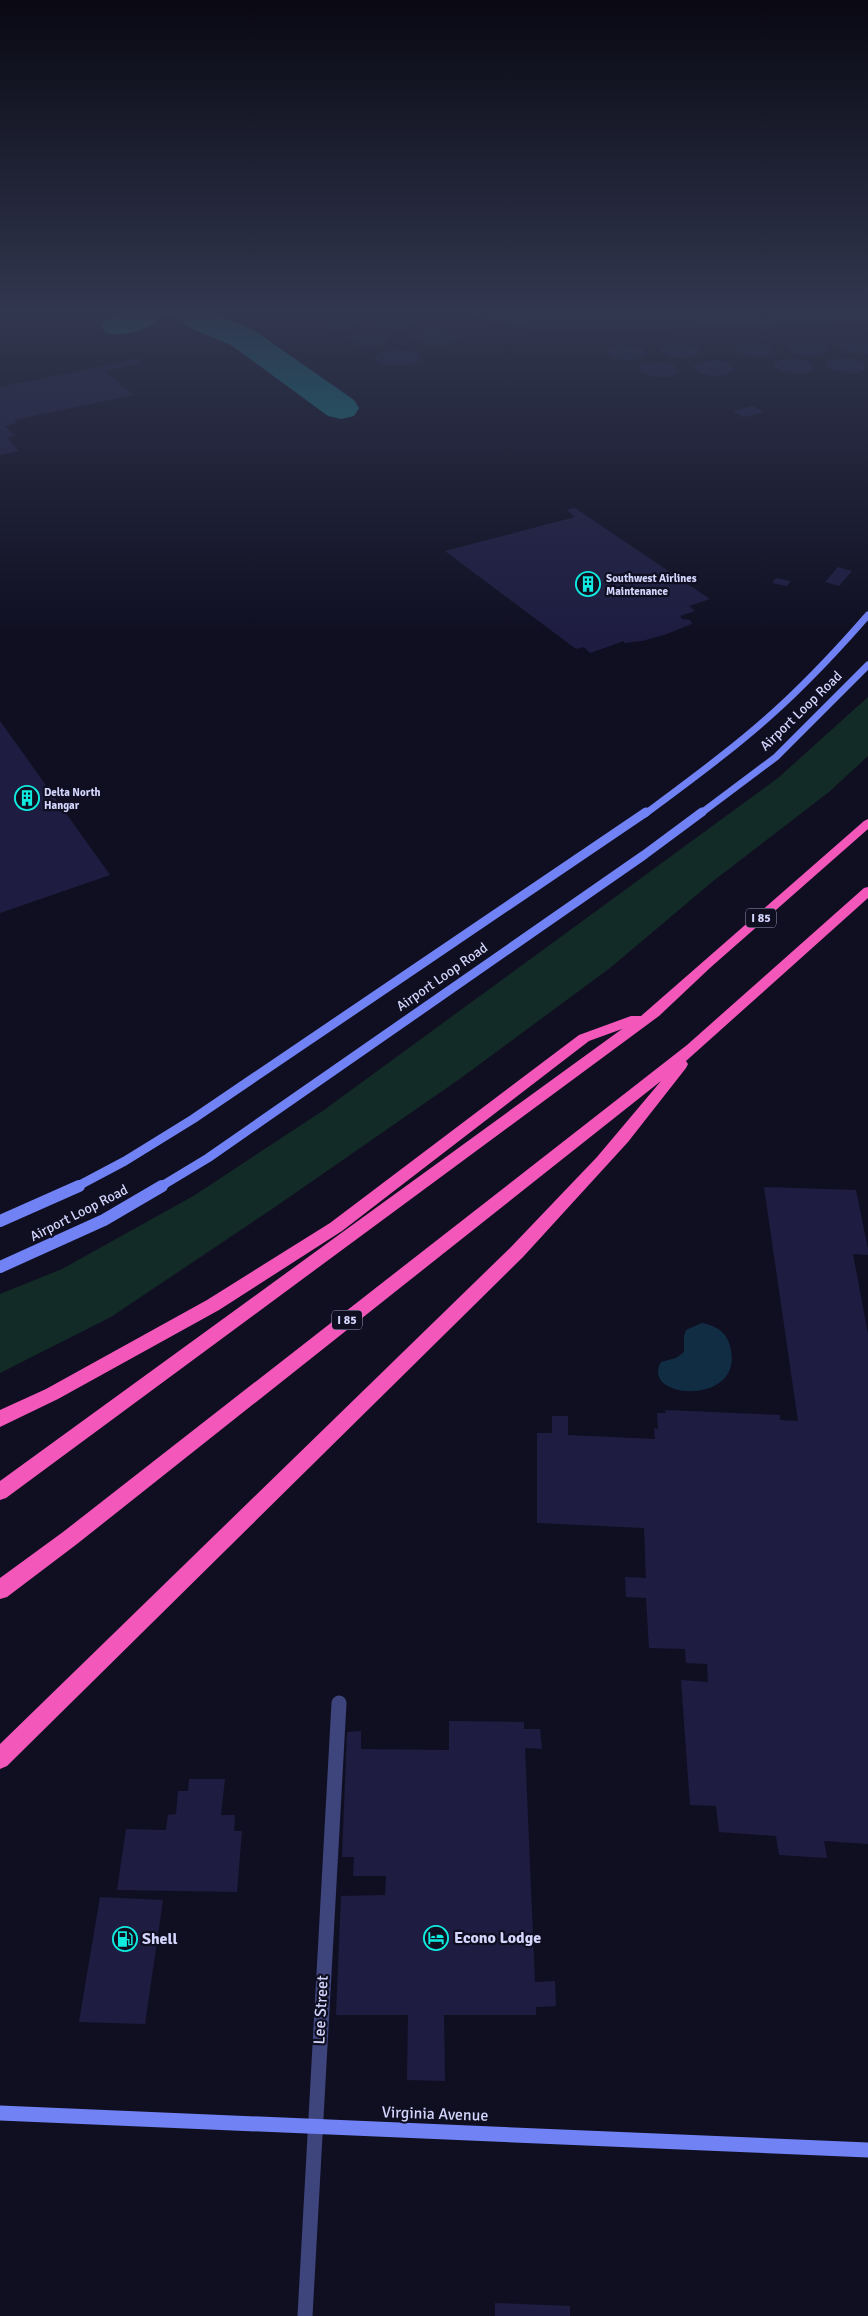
<svg xmlns="http://www.w3.org/2000/svg" width="868" height="2316" font-family="Signika,sans-serif">
	<rect width="100%" height="100%" fill="#100f22"/>
	<g fill="#132b26">
		<path d="M465,310H868V322L576,331C539,330 498,327 465,310Z"/>
		<path d="M868,697V756L829,792L712,882L610,968L461,1078L275,1207L111,1317L0,1373V1294L62,1269L195,1195L324,1110L778,778Z"/>
	</g>
	<path fill="#112d44" d="M702,1323C716,1326 726,1331 730,1346C747,1407 639,1400 661,1362L676,1358L684,1352V1336L686,1330Z"/>
	<g fill="none" stroke-linecap="round" stroke-linejoin="round">
		<g fill="#107c80" fill-rule="evenodd">
			<path d="M128,310H168C155,328 126,338 106,333L101,326L106,319Z"/>
			<path d="M171,310H208L255,331L354,400L359,408L354,416L341,419L328,416L231,345L193,329L176,317Z"/>
		</g>
	</g>
	<g fill="#1e1d41">
		<path d="M342,316L355,317L363,322L360,326L345,330L332,329L324,325L326,320Z"/>
		<path d="M397,316L415,319L418,325L401,330L388,329L380,325L379,322L385,318Z"/>
		<path d="M432,329L452,332L458,336V338L451,343L439,345L424,344L415,339L414,337L419,332Z"/>
		<path d="M366,331L385,334L389,336L390,340L384,344L372,346L358,345L350,341L351,336Z"/>
		<path d="M852,340L868,341V354L851,353L839,347L841,342Z"/>
		<path d="M808,341L821,344L828,350L819,355L806,356L793,353L787,348L790,344Z"/>
		<path d="M757,343L769,346L776,352L767,357H754L741,355L735,350L738,345Z"/>
		<path d="M668,344L689,345L698,348L700,353L690,358L671,357L659,350Z"/>
		<path d="M622,345L642,348L647,354L637,359L624,360L612,357L606,352L611,347Z"/>
		<path d="M396,349L417,352L420,355L421,360L413,364L399,366L384,365L376,360L375,357L382,352Z"/>
		<path d="M847,358L860,361L868,368L859,373H846L832,370L825,365L828,360Z"/>
		<path d="M137,359L143,363L105,371L133,395L14,420L17,423L5,426L15,436L7,438L19,451L0,455V387Z"/>
		<path d="M795,359L809,362L815,369L806,374H793L780,371L774,366V364L782,360Z"/>
		<path d="M716,360L729,363L735,370L725,375L712,376L699,373L693,368L697,363Z"/>
		<path d="M661,362L674,365L679,372L669,377H656L643,374L638,369L642,364Z"/>
		<path d="M752,406L764,412L744,417L733,411Z"/>
		<path d="M575,508L710,599L689,606L695,611L680,616L682,619L690,620L692,624L664,635L642,641L624,643V641L590,653L584,647L576,649L445,551L575,517L567,510Z"/>
		<path d="M838,567L852,571L839,586L825,582Z"/>
		<path d="M776,578L791,581L787,586L772,583Z"/>
		<path d="M0,721L110,875L0,913Z"/>
		<path d="M764,1187L856,1190L868,1249V1255L853,1254L868,1334V1844L824,1841L827,1858L779,1855L776,1836L719,1832L716,1806L690,1805L681,1680L708,1682L707,1664L686,1663L685,1649L649,1648L646,1598L626,1597L625,1577L646,1578L644,1528L537,1523V1433H552V1416H568V1435L655,1439L654,1428L658,1429L657,1413H666L665,1410L780,1415V1420L798,1421Z"/>
		<path d="M449,1721L524,1722V1729H540L542,1749L525,1748L535,1982L555,1981L556,2006L536,2007V2015H444L445,2081L407,2080L408,2015H336L341,1896L385,1895L386,1876H353L354,1857H342L347,1732L361,1731V1749L449,1750Z"/>
		<path d="M189,1779H225L221,1815H235L234,1831H242L237,1892L117,1890L126,1829L166,1830L168,1815L176,1814L178,1791H188Z"/>
		<path d="M100,1897L163,1900L145,2024L79,2022Z"/>
		<path d="M495,2303L570,2306V2316H495Z"/>
	</g>
	<g fill="none" stroke-linecap="round" stroke-linejoin="round">
		<path stroke="#3e457d" stroke-width="15" d="M305,2316L339,1703"/>
		<g stroke="#7182f5" stroke-width="7">
			<path d="M645,814C692,779 740,744 783,704C813,676 841,646 868,615"/>
			<path d="M700,814L776,757L868,665"/>
		</g>
		<g stroke="#7182f5" stroke-width="9">
			<path d="M76,1187L125,1161L193,1119L646,812"/>
			<path d="M160,1187L208,1158L644,855L702,812"/>
		</g>
		<g stroke="#7182f5" stroke-width="12">
			<path d="M0,1221L79,1186"/>
			<path d="M0,1267L104,1220L162,1186"/>
		</g>
		<path stroke="#7182f5" stroke-width="15" d="M0,2113L868,2150"/>
		<g fill="#f357ba" fill-rule="evenodd">
			<path d="M868,819V829L711,967L659,1016L6,1498L0,1500V1481L622,1029L589,1041L342,1231L219,1310L58,1399L0,1427V1410L46,1389L207,1300L330,1223L579,1035L631,1016H641L864,821Z"/>
			<path d="M868,887V898L686,1061L688,1064L686,1068L628,1142L523,1257L7,1766L0,1769V1744L511,1247L597,1157L661,1081L77,1544L7,1597L0,1599V1578L63,1532L687,1045L864,888Z"/>
		</g>
	</g>
	<linearGradient id="sky" x2="0" y2="1"><stop stop-color="#090813"/><stop offset="0.49" stop-color="#31374f"/><stop offset="1" stop-color="#31374f" stop-opacity="0"/></linearGradient>
	<rect width="868" height="635" fill="url(#sky)"/>
	<defs>
		<symbol id="building-ring" viewBox="-11 -11 22 22"><circle r="9.5" fill="#100f22" stroke="#11eade" stroke-width="1.5"/><path d="M-4-6H4V6H1V3H-1V6H-4ZM-2.5-4.3h1.7v1.8h-1.7ZM.8-4.3h1.7v1.8H.8ZM-2.5-1h1.7V.8h-1.7ZM.8-1h1.7V.8H.8Z" fill="#11eade"/></symbol>
		<symbol id="hotel-ring" viewBox="-11 -11 22 22"><circle r="9.5" fill="#100f22" stroke="#11eade" stroke-width="1.5"/><path d="M-6-4.5h1.5V1H6V5H4.5V3h-9V5H-6ZM-4 0a1.8 1.8 0 1 1 3.6 0ZM.5 0V-2.5h3Q6-2.5 6 0Z" fill="#11eade"/></symbol>
		<symbol id="fuel-ring" viewBox="-11 -11 22 22"><circle r="9.5" fill="#100f22" stroke="#11eade" stroke-width="1.5"/><path d="M-5.5-6h7V0h2V4h1.3V-2.5L3-4.5l.8-.8L6-3V5H2.5V1h-1V6h-7ZM-4.2-4.7v3.2H.2V-4.7Z" fill="#11eade"/></symbol>
	</defs>
	<g fill-rule="evenodd">
		<use href="#building-ring" x="574" y="570" width="28" height="28"/>
		<use href="#building-ring" x="13" y="784" width="28" height="28"/>
		<use href="#hotel-ring" x="422" y="1924" width="28" height="28"/>
		<use href="#fuel-ring" x="111" y="1925" width="28" height="28"/>
	</g>
	<g text-anchor="middle" dominant-baseline="central" stroke-width="4.5" stroke-linejoin="round" paint-order="stroke">
		<g font-size="11" font-weight="bold" fill="#d3d5fc" stroke="#100f22" text-anchor="start">
			<text x="606" y="578">Southwest Airlines<tspan x="606" dy="13">Maintenance</tspan></text>
			<text x="44" y="792">Delta North<tspan x="44" dy="13">Hangar</tspan></text>
		</g>
		<g fill="#100f22" stroke="#989abb" stroke-width="1">
			<rect x="746" y="908.5" width="30" height="19" rx="4"/>
			<rect x="332" y="1310.5" width="30" height="19" rx="4"/>
		</g>
		<g font-size="12" font-weight="bold" fill="#d3d5fc">
			<text x="761" y="918">I 85</text>
			<text x="347" y="1320">I 85</text>
		</g>
		<g font-size="14" fill="#d3d5fc" stroke="#100f22">
			<text transform="translate(801 711) rotate(-44)">Airport Loop Road</text>
			<text transform="translate(442 977) rotate(-35)">Airport Loop Road</text>
			<text transform="translate(79 1213) rotate(-27)">Airport Loop Road</text>
		</g>
		<g font-size="16" font-weight="bold" fill="#d3d5fc" stroke="#100f22" text-anchor="start">
			<text x="454" y="1938">Econo Lodge</text>
			<text x="142" y="1939">Shell</text>
		</g>
		<g font-size="16" fill="#d3d5fc" stroke="#100f22">
			<text transform="translate(321 2010) rotate(-87)">Lee Street</text>
			<text transform="translate(435 2114) rotate(2)">Virginia Avenue</text>
		</g>
	</g>
</svg>
